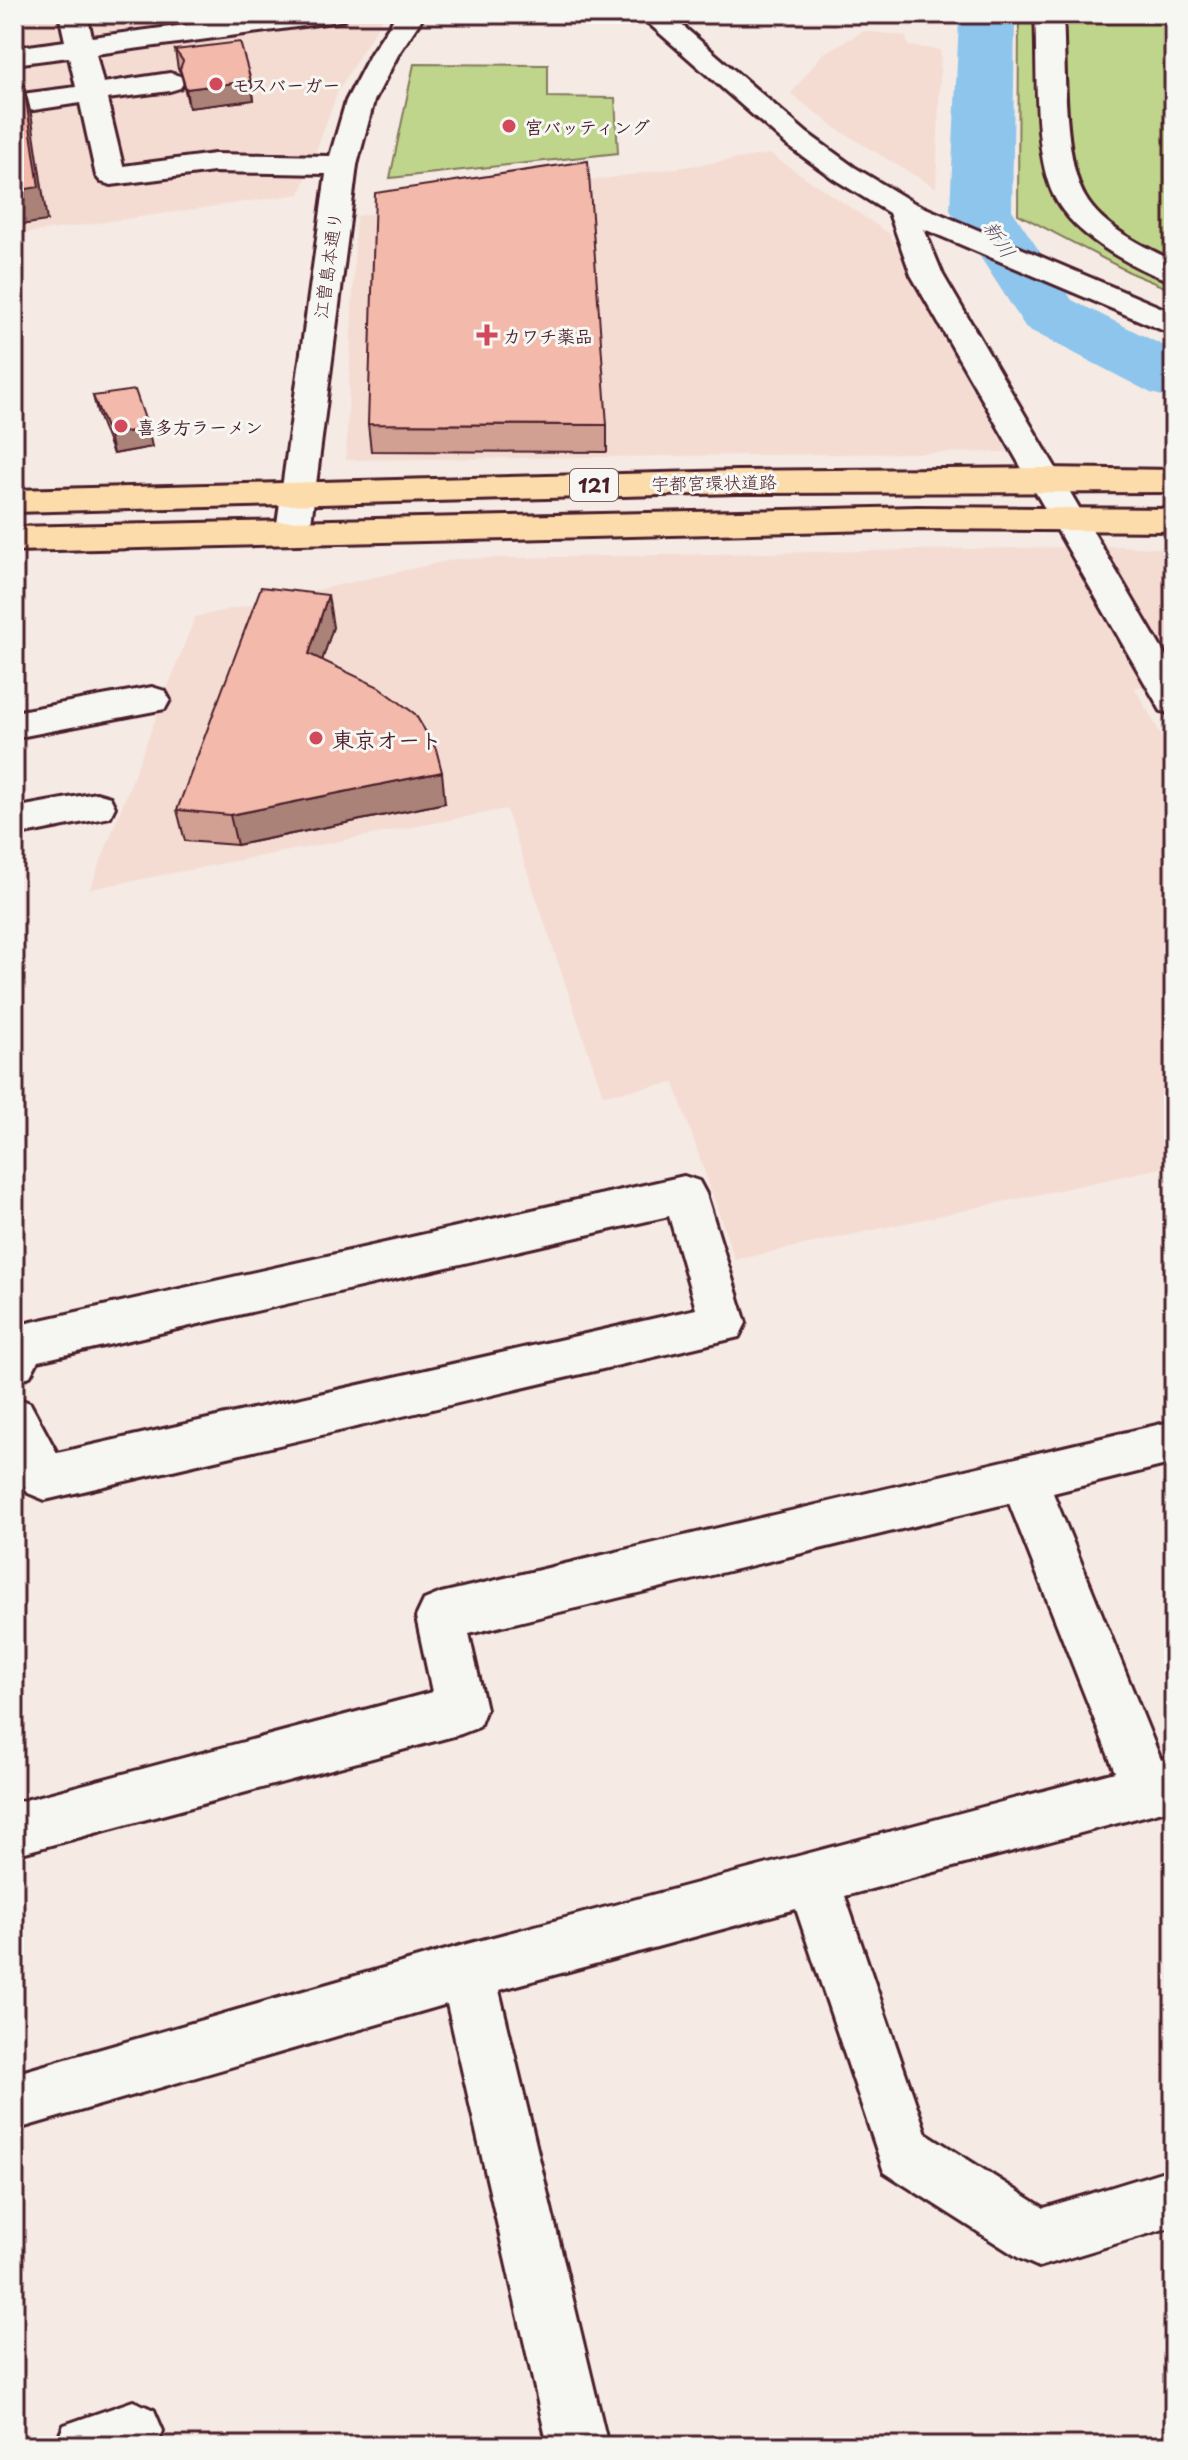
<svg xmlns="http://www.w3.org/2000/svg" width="1188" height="2460" font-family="'Playpen Sans','Klee One',sans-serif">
	<rect width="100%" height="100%" fill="#f5eae4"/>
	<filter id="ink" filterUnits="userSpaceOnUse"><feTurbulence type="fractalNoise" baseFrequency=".0125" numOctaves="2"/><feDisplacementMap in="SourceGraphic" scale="16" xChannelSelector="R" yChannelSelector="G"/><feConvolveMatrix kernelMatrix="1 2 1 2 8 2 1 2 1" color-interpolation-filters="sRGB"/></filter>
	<g filter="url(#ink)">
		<g fill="#f4dcd3">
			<path d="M14,14H385L338,91L300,194L14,235Z"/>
			<path d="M864,31L905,36L909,46L941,50L936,188L840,131L791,94L822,54Z"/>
			<path d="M770,154L890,234L915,286L1008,452L346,460L356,216Z"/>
			<path d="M1118,546L1174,549V679L1135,688L1174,759V1165L735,1260L674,1083L603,1095L506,809L90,889L195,617L456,559Z"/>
		</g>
		<g fill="#bfd58b" stroke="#847a5b" stroke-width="2">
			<path d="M1019,14H1174V291L1133,274L1018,214Z"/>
			<path d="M414,64L548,65V97L615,98L618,153L390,178Z"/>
		</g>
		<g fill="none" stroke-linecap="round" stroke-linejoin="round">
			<path fill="#8dc5ec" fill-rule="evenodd" d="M955,14H1011L1015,20L1012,210L1072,300L1174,351V399L1151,393L1026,328L950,210L959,20Z"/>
			<defs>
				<g id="minor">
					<path d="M59,14H87L92,37L270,14H347L343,20L333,22L96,54L103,83L170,73L180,76L184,82L180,88L170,91L107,99L123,166L214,154L330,156L346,101L371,53L397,14H425L399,53L374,101L357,165L310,531L305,539L293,543L281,539L276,531L326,174L214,172L111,185L101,182L96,176L80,103L14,113V95L76,87L69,57L14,64V48L65,41Z"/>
					<path d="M638,14H669L807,133L854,167L914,203L1174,313V335L924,229L943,275L1174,670V715L1161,711L911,275L889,213L834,179L787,145Z"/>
					<path d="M1035,14H1063C1066,62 1062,156 1085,197C1102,227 1144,247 1174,261V281C1152,276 1132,265 1112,253C1090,239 1067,221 1055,198C1032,155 1038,63 1035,14Z"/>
					<path d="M152,687L165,691L170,700L165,709L14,738V712Z"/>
					<path d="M96,793L110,797L115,807L110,817L14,836V808Z"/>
					<path d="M684,1176L699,1181L706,1194L746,1323L739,1337L45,1500L28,1493L14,1465V1397L30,1403L57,1453L696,1309L669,1216L38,1361L30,1376L14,1382V1327L23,1324Z"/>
					<path d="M1174,1421V1463L1053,1493L1161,1760L1174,1756V1808L845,1896L926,2133L1044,2208L1174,2168V2226L1039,2267L1019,2258L884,2172L796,1909L499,1990L608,2446H548L447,2004L14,2130V2074L467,1944L1115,1772L1009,1503L469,1634L486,1709L479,1727L461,1734L14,1855V1803L432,1692L416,1617L424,1600L441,1593Z"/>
					<path d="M133,2401L154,2410L163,2431L157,2446H55L64,2425Z"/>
				</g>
				<g id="highway">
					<path d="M1045,468L1174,470V492L737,493L14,512V490L737,471Z"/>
					<path d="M917,507L1174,509V531L917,529L14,551V527Z"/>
				</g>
			</defs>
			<use href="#minor" stroke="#4a1f2b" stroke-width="6"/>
			<use href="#highway" stroke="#4a1f2b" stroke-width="6"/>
			<use href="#minor" fill="#f6f6f2" fill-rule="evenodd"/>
			<use href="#highway" fill="#fddcac" fill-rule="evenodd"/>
		</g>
		<g fill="#d1a093" stroke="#4a1f2b" stroke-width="2">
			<path d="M175,50L251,81L254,100L189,108L181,73L178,69Z"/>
			<path d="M93,396L152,447L113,454L98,415Z"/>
			<path d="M368,424L607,425V452L371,451Z"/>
			<path d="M333,627L322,660L445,803L237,845L185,841L177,810Z"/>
		</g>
		<g fill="#aa8278" stroke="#4a1f2b" stroke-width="2">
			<path d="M251,81L254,100L189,108L186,89Z"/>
			<path d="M24,86L32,119L47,221L14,226V191Z"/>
			<path d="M148,428L152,447L113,454L109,435Z"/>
			<path d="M328,595L333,627L314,686L309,654Z"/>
			<path d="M442,772L445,803L237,845L230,815Z"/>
		</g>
		<g fill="#f3baab" stroke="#4a1f2b" stroke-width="2">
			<path d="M240,42L251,81L186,89L180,69L183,61L175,50Z"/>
			<path d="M24,86L39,187L14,191V87Z"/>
			<path d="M588,161L607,425L368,424L375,193Z"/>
			<path d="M135,390L148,428L109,435L93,396Z"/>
			<path d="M261,587L328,595L309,654L379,687L415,714L436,749L442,772L230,815L177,810Z"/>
		</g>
	</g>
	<g fill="#d1495b" stroke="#f6f6f2" stroke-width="3">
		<circle cx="216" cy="84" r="8"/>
		<circle cx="509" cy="126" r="8"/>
		<path d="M483 323h8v8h8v8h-8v8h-8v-8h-8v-8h8z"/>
		<circle cx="121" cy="426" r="8"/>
		<circle cx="316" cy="738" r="8"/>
	</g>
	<g text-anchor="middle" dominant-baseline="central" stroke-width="6" stroke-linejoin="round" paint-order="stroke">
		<g font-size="18" font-weight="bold" fill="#4a1f2b" stroke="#f6f6f2" text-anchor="start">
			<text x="232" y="84">モスバーガー</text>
			<text x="525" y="126">宮バッティング</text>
			<text x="503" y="335">カワチ薬品</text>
			<text x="137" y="426">喜多方ラーメン</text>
		</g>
		<g font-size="18" fill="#4a1f2b" stroke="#f6f6f2">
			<text transform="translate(327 265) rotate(-82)">江曽島本通り</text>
			<text transform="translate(714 482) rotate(-1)">宇都宮環状道路</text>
		</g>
		<g font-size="20" font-style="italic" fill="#5e5165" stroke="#f6f6f2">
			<text transform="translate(1000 239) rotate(57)">新川</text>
		</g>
		<rect fill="#f6f6f2" stroke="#7e6067" stroke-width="2" x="570" y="469" width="48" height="32" rx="6"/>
		<g font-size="20" font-weight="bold" fill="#4a1f2b">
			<text x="594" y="485">121</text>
		</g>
		<g font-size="22" font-weight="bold" fill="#4a1f2b" stroke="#f6f6f2" text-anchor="start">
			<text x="332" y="738">東京オート</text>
		</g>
	</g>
	<rect width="1188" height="2460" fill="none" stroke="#f6f6f2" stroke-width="48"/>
	<rect x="24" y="24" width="1140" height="2412" fill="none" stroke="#4a1f2b" stroke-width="3" filter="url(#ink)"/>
</svg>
